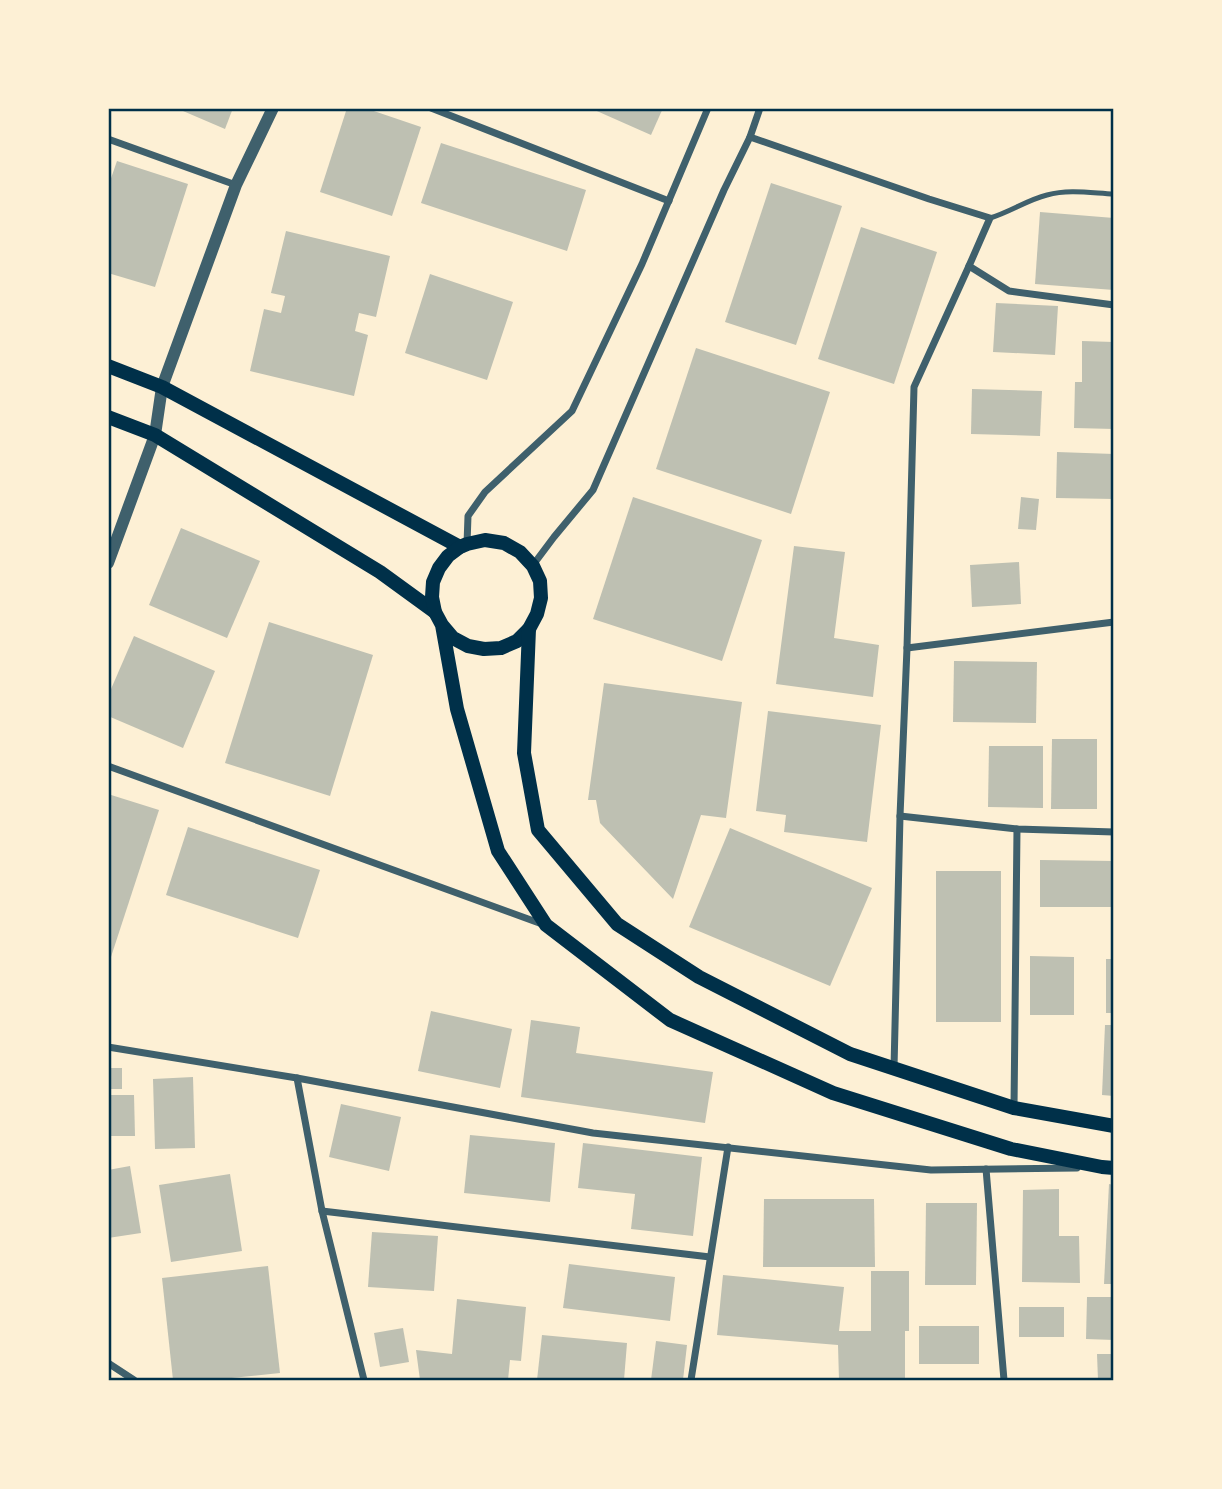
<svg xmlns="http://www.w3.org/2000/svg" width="1222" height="1489" font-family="Georgia,serif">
	<rect width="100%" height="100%" fill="#fdf0d5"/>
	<g fill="#bec0b2">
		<path d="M176,108H233L225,129Z"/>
		<path d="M347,108H365L421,127L392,216L320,192Z"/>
		<path d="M590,108H663L651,135Z"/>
		<path d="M441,143L586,190L567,251L421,203Z"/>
		<path d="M117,161L188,184L155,287L108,273V187Z"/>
		<path d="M771,183L842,206L796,345L725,322Z"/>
		<path d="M1040,212L1114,218V290L1035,284Z"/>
		<path d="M861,227L937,252L894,384L818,359Z"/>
		<path d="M286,231L390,256L376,317L359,313L355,331L368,335L354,396L250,371L264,309L281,313L285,296L271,293Z"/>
		<path d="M430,274L513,302L487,380L405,353Z"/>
		<path d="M996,303L1058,306L1055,355L993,352Z"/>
		<path d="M1082,341L1114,342V429L1074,428L1075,382H1082Z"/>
		<path d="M696,348L830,392L791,514L656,469Z"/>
		<path d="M972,389L1042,391L1040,436L971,434Z"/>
		<path d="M1057,452L1114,454V499L1056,498Z"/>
		<path d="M633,497L762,540L722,661L593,619Z"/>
		<path d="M1021,497L1039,499L1036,530L1018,529Z"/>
		<path d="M181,528L260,561L227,638L149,605Z"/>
		<path d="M794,546L845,552L834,638L879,645L873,697L776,684Z"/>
		<path d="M1019,562L1021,604L972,607L970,565Z"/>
		<path d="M269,622L373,655L330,796L225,763Z"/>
		<path d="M134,636L215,671L183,748L108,716V696Z"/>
		<path d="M954,661L1037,662L1036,723L953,722Z"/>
		<path d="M604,683L742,702L726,818L701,815L673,899L600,823L596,800H588Z"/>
		<path d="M768,711L881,725L867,842L784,832L786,815L756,811Z"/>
		<path d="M1052,739H1097V809H1051Z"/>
		<path d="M989,746H1043V808L988,807Z"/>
		<rect x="1111" y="755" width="3" height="61"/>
		<path d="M108,794L159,810L109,963H108Z"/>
		<path d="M188,827L320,870L298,938L166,895Z"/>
		<path d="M730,828L872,888L830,986L689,927Z"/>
		<path d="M1040,860L1114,861V907H1040Z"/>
		<rect x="936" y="871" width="65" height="151"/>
		<path d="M1030,956L1074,957V1015H1030Z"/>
		<rect x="1106" y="959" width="8" height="54"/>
		<path d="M431,1011L512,1029L500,1088L418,1071Z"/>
		<path d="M531,1020L580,1027L576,1053L713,1072L705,1123L521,1097Z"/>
		<path d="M1105,1025H1114V1096L1102,1095Z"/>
		<rect x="108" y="1068" width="14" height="21"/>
		<path d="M193,1077L195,1148L155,1149L153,1079Z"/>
		<path d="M108,1095H134L135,1136H108Z"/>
		<path d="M341,1104L401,1117L389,1171L329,1157Z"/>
		<path d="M470,1135L555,1143L550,1202L464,1193Z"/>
		<path d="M583,1143L702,1157L693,1236L631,1229L635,1194L578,1188Z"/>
		<path d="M130,1166L141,1233L108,1238V1170Z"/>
		<path d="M230,1174L242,1251L171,1262L159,1185Z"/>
		<path d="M1109,1184L1114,1185V1284H1104Z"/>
		<path d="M1059,1189V1236H1079L1080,1283L1022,1282L1023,1190Z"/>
		<path d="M764,1199H874L875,1267H763Z"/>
		<path d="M926,1203H977L976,1285H925Z"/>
		<path d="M372,1232L438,1236L434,1291L368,1287Z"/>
		<path d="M569,1264L675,1277L670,1321L563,1308Z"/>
		<path d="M268,1266L280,1373L212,1380H173L162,1278Z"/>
		<path d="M871,1271H909V1331H905V1380H839L838,1345L717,1335L723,1275L844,1287L839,1331H871Z"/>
		<path d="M1087,1297H1114V1340L1086,1339Z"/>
		<path d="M457,1299L526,1307L521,1361L510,1360L508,1380H420L416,1350L452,1354Z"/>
		<rect x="1019" y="1307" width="45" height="30"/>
		<rect x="919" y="1326" width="60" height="38"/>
		<path d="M403,1328L409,1362L380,1367L374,1333Z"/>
		<path d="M542,1335L627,1343L624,1380H537Z"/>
		<path d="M656,1341L687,1345L683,1380H651Z"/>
		<path d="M1097,1354H1114V1380H1098Z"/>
	</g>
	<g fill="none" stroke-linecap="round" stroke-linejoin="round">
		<path stroke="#3f606c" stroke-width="5" d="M990,218C1010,212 1027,200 1047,195C1069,189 1091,193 1114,194"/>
		<g stroke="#3f606c" stroke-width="7">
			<path d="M431,108L669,201"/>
			<path d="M750,137L929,199L990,218L969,266L1009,291L1114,305"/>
			<path d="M108,139L236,185"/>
			<path d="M467,544L468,516L485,492L572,411L642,264L708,108"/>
			<path d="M533,565L554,537L593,490L724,190L750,137L760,108"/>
			<path d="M907,648L1114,622"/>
			<path d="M108,766L542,924"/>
			<path d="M900,816L1017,829L1114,832"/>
			<path d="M108,1047L297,1078L593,1133L931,1170L1077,1168"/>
			<path d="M894,1068L900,816L907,648L914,387L969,266"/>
			<path d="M297,1078L322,1211L364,1380"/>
			<path d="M1014,1108L1017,829"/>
			<path d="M986,1169L1004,1380"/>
			<path d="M322,1211L710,1257"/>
			<path d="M108,1363L134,1380"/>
			<path d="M691,1380L728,1147"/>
		</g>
		<path stroke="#3f606c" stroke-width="12" d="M108,563L155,435L162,387L236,185L273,108"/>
		<g stroke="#003049" stroke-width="14">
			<path d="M108,366L162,387L460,547"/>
			<path d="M108,417L155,435L380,572L435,612"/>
			<path d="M442,625L453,638L468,646L484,649L501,648L517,641L529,629L537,614L541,598L540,581L533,566L520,552L504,543L485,540L467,544L460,547L448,556L439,568L433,582L432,597L435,612L442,625L457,709L498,851L546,925L670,1020L833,1093L1011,1149L1102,1167L1114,1168"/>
			<path d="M529,629L524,753L538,830L617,924L699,977L850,1054L1014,1108L1114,1126"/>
		</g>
	</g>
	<rect width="1222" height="1489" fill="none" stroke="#fdf0d5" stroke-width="220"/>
	<rect x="110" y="110" width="1002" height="1269" fill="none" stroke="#003049" stroke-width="2.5"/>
</svg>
